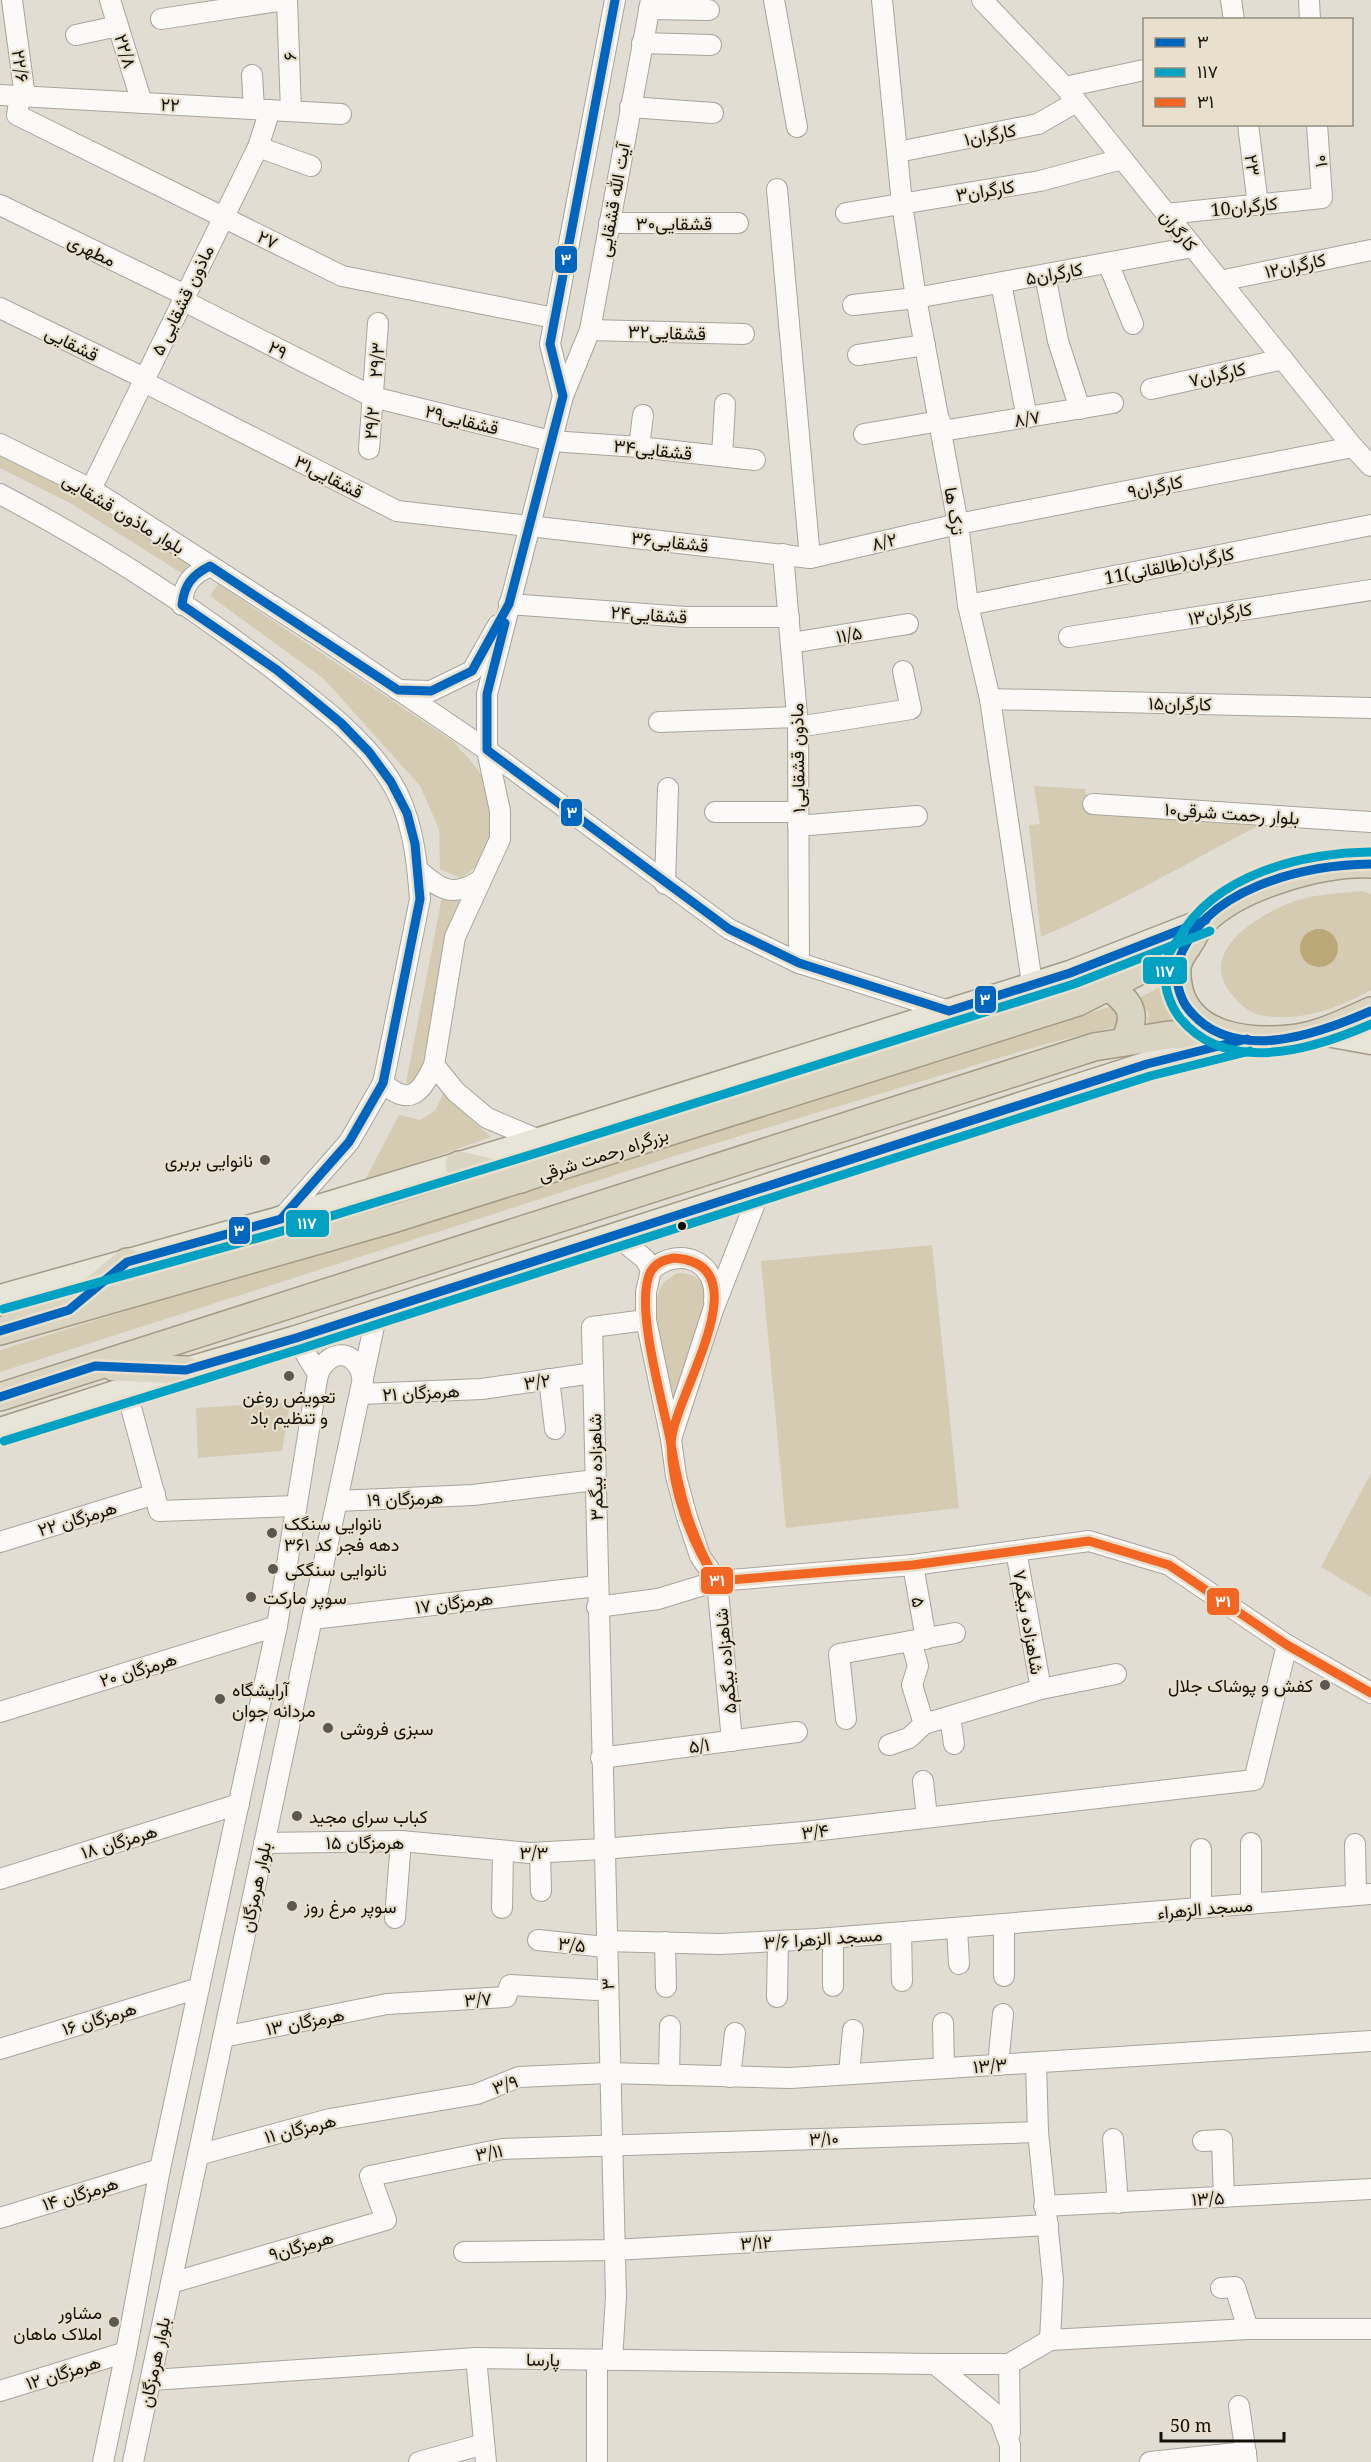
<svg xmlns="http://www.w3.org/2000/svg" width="1371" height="2462" font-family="'Noto Serif',Vazirmatn,serif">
	<rect width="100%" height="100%" fill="#e2ddd3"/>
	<g fill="#d5cbb2">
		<path d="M0,453L97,503L189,564L183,574L72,504L0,468Z"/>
		<path d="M218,584L454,742C461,751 471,760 478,770C502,806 499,857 460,878L440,869L439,829L420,786L324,679L210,596Z"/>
		<path d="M1034,786L1085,789L1090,814L1266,822C1191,860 1118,904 1041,937L1029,825L1040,824Z"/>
		<path d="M1363,891L1371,894V990C1337,1009 1296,1024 1256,1014C1246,1011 1235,999 1229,991C1199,948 1262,913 1295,901C1316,894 1341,893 1363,891Z"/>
		<path d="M442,897L460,901L442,960L428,1052L413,1085L406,1083Z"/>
		<path d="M1166,984L1175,1019L1147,1024L1149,1013L1137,999Z"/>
		<path d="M1112,1006L1120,1010L1119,1026L1045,1044L687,1152L0,1372V1350Z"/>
		<path d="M446,1088L468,1117L491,1137L364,1182L399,1115L420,1120L435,1111Z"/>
		<path d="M932,1245L959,1508L786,1528L761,1261Z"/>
		<path d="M677,1273C687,1273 699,1275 704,1286C714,1308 681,1386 672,1411C667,1380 646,1311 662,1285C665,1280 672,1277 677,1273Z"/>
		<path d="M290,1402L282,1451L198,1458L196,1408Z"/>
		<path d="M1371,1473V1597L1321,1567Z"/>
	</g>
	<circle fill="#baa878" cx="1319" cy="948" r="19"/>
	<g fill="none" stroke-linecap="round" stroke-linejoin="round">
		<defs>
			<g id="minor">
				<path d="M12,0L25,97"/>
				<path d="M110,0L142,103"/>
				<path d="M287,0L291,111"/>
				<path d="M774,0L797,127"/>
				<path d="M882,0L902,204L916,298L958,524L968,605L990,699L1032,983"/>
				<path d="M982,0L1065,87L1353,447L1371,466"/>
				<path d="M1231,0L1234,20"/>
				<path d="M1309,0L1310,20"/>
				<path d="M649,9L709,10"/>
				<path d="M161,19L285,0"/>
				<path d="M76,35L118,26"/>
				<path d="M642,43L711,45"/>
				<path d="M252,75L254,109"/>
				<path d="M1065,87L1144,70"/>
				<path d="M0,95L341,114"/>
				<path d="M20,96L17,115L342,276L554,318"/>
				<path d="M630,107L713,113"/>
				<path d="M1248,124L1258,205"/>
				<path d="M258,147L311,166"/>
				<path d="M898,152L1038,124L1076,102"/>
				<path d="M777,189L810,558"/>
				<path d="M0,205L185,295"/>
				<path d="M846,213L1040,181L1122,159"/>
				<path d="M1166,214L1322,198L1317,124"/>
				<path d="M609,223H738"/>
				<path d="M1108,263L1133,324"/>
				<path d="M1045,275L1058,341L1080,409"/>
				<path d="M1220,281L1371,250"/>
				<path d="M1001,283L1027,418"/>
				<path d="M182,300L373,397L551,441L639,447L755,460"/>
				<path d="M853,305L916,298L1193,247"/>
				<path d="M0,308L144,378"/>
				<path d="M590,330L744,334"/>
				<path d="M858,355L925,345"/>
				<path d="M142,381L397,511L810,558L958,524L1353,447"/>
				<path d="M1151,389L1283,359"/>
				<path d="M563,396L550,344L615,0"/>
				<path d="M942,431L1113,403"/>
				<path d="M864,434L940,421"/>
				<path d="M0,444L91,489L315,633L487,750L729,929L799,963L949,1011"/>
				<path d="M639,447L643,415"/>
				<path d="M369,449L378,323"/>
				<path d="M722,456L725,404"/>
				<path d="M91,489L258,147L270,110"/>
				<path d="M0,494C101,547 197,609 287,680C323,708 362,738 388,777C412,812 417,858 420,899L383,1083L349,1142L281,1219"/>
				<path d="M783,554L798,727L799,963"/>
				<path d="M509,604L686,617H789"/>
				<path d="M182,605C183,584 191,575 210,566"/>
				<path d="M968,605L1371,525"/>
				<path d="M1069,637L1371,590"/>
				<path d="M791,643L908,624"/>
				<path d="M398,690L431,691L472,671L498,625"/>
				<path d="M990,699L1371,708"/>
				<path d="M659,722L797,717"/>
				<path d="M798,727L911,709L903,671"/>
				<path d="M1093,804L1371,822"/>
				<path d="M715,812H798"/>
				<path d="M798,826L917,816"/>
				<path d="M418,870C440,889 452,898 479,881"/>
				<path d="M665,884L668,788"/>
				<path d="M383,1083C410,1107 421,1093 434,1065"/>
				<path d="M539,1140L487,1118L456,1092L434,1065L455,937L500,839V811L487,750V694L563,396L590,330L651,0"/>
				<path d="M615,1235L645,1259L651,1270L646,1292V1320L671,1439L676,1476L686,1514L700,1556L717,1581L732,1741"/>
				<path d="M651,1270C680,1245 718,1261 714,1301"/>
				<path d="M318,1374C330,1346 359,1350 363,1381"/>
				<path d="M549,1379L555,1429"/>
				<path d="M126,1389L159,1511L296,1506"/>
				<path d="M360,1394L482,1389L593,1373"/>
				<path d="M672,1436L713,1310L761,1188"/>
				<path d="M337,1501L473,1495L595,1480"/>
				<path d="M0,1542L155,1494"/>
				<path d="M1016,1551L1041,1689L1116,1674"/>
				<path d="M913,1565L926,1639"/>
				<path d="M597,1607L658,1599L717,1581L913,1565L1089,1541L1169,1565L1287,1645L1371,1693"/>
				<path d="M312,1619L597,1586"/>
				<path d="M911,1641L918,1666L912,1685L924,1724L1041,1689"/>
				<path d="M0,1712L277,1626"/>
				<path d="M950,1717L954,1744"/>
				<path d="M846,1719L839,1654L955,1633"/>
				<path d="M889,1745L909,1738L924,1724"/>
				<path d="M601,1758L797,1732"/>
				<path d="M923,1781L927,1817"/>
				<path d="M264,1843L401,1841L530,1853L603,1849L804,1832L1254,1780L1287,1645"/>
				<path d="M1355,1844L1356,1895"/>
				<path d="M540,1853L541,1891"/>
				<path d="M0,1879L239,1804"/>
				<path d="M1251,1904V1843"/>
				<path d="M502,1908L503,1851"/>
				<path d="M1201,1908V1849"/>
				<path d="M395,1918L401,1841"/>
				<path d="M957,1928L959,1964"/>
				<path d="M901,1933L902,1981"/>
				<path d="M538,1940L605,1947"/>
				<path d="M605,1941L720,1944L817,1939L1371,1894"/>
				<path d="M665,1942L666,1987"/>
				<path d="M1004,1976V1924"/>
				<path d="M833,1986V1938"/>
				<path d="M777,1997L778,1941"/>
				<path d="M943,2023L944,2068"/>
				<path d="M223,2037L387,2004L506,1997L510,1985L596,1990"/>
				<path d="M0,2049L199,1988"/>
				<path d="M1036,2063L1038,2132L1053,2280L1050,2340"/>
				<path d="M998,2065L1003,2014"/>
				<path d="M849,2074L853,2030"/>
				<path d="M669,2075L670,2026"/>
				<path d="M730,2077L735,2033"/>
				<path d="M1113,2139L1118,2203"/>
				<path d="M1203,2141L1222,2140L1224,2197"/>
				<path d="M198,2155L330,2119L477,2094L519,2077L608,2073L790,2078L1371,2041"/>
				<path d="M1044,2206L1371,2189"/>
				<path d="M0,2218L160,2169"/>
				<path d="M464,2252L614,2250L1048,2225"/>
				<path d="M171,2283L386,2220L370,2176L502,2149L1038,2132"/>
				<path d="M1221,2288L1235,2287L1248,2329"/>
				<path d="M476,2358L486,2462"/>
				<path d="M612,2360L616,2297L592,1327L646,1320"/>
				<path d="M935,2364H1009L1050,2340L1248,2329H1371"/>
				<path d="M1009,2364L1010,2433"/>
				<path d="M152,2380L476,2358L935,2364L1000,2418L1010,2445V2462"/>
				<path d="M0,2391L126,2352"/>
				<path d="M1239,2406L1247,2462"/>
				<path d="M103,2462L126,2352L160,2169L277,1626L318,1374L296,1338"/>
				<path d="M133,2462L377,1312"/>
				<path d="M419,2462L484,2444"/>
				<path d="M597,2462V2360"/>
				<path d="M1150,2462L1246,2452"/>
			</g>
			<g id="major">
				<path d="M1321,1033L1371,1042"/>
				<path d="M0,1297L276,1220L539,1140L1070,973L1206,920"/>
				<path d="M0,1430L186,1370L296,1338L1147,1064L1241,1041"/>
			</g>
			<g id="highway">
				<path d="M1371,864C1322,862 1241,885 1205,920C1198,927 1192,938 1187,947C1184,951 1180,957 1178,963C1176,971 1177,981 1179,990C1191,1037 1248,1043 1289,1039C1318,1037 1345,1022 1371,1011"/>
				<path d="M1108,986C1132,1004 1138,1015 1124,1042"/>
				<path d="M459,1165L521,1179"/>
				<path d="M77,1304L127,1262"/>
				<path d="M0,1331L396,1218L1078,1002L1139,971L1192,939"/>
				<path d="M114,1367L186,1370"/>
				<path d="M0,1397L1094,1047L1169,1035H1226"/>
			</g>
		</defs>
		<use href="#minor" stroke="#a8a49c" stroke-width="22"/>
		<use href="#major" stroke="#a29a84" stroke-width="27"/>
		<use href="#highway" stroke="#a29a84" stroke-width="30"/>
		<use href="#minor" stroke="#fbfaf8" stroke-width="20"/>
		<use href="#major" stroke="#e7e4d8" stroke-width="24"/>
		<use href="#highway" stroke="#dad4c3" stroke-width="27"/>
		<defs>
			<g id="bus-1">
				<path d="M505,623L487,694V750L729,929L799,963L949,1011L1070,973L1206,920"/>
				<path d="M1371,864C1303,865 1203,888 1178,962C1174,977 1179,998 1189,1010C1234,1065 1318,1034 1371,1011"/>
				<path d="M0,1331L69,1310L127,1262L281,1219L349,1142L383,1083L420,899L415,844L407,813L391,782L369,752L341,723L277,670L182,605C184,585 192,575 210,566L398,690L431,691L472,671L509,604L563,396L550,344L615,0"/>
				<path d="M0,1397L95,1366L186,1370L296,1338L1147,1064L1247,1039"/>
			</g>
			<g id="bus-2">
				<path d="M1371,852C1302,853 1215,874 1179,938C1174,945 1168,953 1166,962C1162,980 1168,1003 1180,1018C1227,1076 1314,1049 1371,1024"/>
				<path d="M3,1309L279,1232L543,1151L1074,984L1210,931"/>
				<path d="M4,1441L300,1349L1150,1076L1250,1051"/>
			</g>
			<g id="bus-3">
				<path d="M674,1258C766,1264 672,1397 671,1444C664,1406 633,1303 651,1271C657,1262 664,1260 674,1258Z"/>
				<path d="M671,1444C679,1493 691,1538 717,1581C691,1542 672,1491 671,1444Z"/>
				<path d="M717,1581L913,1565L1089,1541L1169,1565L1287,1645L1371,1693"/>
			</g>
		</defs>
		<use href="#bus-1" stroke="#e8e0cd" stroke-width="14"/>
		<use href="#bus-2" stroke="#e8e0cd" stroke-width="14"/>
		<use href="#bus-3" stroke="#e8e0cd" stroke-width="14"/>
		<use href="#bus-1" stroke="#0065bd" stroke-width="9"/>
		<use href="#bus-2" stroke="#01a1c4" stroke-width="9"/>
		<use href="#bus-3" stroke="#f26522" stroke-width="9"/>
	</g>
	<g fill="#5b5850" stroke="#e8e0cd" stroke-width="2">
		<circle cx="265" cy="1160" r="6"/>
		<circle cx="289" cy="1376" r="6"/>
		<circle cx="272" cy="1533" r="6"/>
		<circle cx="273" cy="1569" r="6"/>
		<circle cx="251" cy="1597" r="6"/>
		<circle cx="1325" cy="1685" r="6"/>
		<circle cx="220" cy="1699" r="6"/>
		<circle cx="328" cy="1728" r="6"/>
		<circle cx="297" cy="1816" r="6"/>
		<circle cx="292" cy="1906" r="6"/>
		<circle cx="114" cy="2322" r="6"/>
	</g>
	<circle fill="#13100a" stroke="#e8e0cd" stroke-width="2" cx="682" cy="1226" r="5"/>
	<g text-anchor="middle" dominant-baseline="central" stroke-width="4.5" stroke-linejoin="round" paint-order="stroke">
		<g font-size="18" fill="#13100a" stroke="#e8e0cd">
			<text transform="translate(126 51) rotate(73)">۲۲/۸</text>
			<text transform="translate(289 56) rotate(-92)">۶</text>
			<text transform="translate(21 66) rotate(82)">۲۲/۶</text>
			<text transform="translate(170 104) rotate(3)">۲۲</text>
			<text transform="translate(990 134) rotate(-11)">۱کارگران</text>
			<text transform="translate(1320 161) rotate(-94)">۱۰</text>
			<text transform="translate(1253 165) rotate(82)">۲۳</text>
			<text transform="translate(985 190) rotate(-9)">کارگران۳</text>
			<text transform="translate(613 200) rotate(-80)">آیت الله قشقایی</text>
			<text transform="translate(1244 206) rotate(-6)">10کارگران</text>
			<text x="674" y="223">قشقایی۳۰</text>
			<text transform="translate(1179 230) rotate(51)">کارگران</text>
			<text transform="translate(268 239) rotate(26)">۲۷</text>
			<text transform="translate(92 250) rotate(26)">مطهری</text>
			<text transform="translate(1295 265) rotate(-12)">۱۲کارگران</text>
			<text transform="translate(1054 273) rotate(-10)">کارگران۵</text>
			<text transform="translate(182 300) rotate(-64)">ماذون قشقایی ۵</text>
			<text transform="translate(667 332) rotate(2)">قشقایی۳۲</text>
			<text transform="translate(72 343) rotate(26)">قشقایی</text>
			<text transform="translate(278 349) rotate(27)">۲۹</text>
			<text transform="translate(376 360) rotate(-86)">۲۹/۳</text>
			<text transform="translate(1217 374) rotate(-13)">کارگران۷</text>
			<text transform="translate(1027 418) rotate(-9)">۸/۷</text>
			<text transform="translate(462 419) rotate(14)">قشقایی۲۹</text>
			<text transform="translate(371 423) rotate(-86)">۲۹/۲</text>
			<text transform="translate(653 449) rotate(6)">قشقایی۳۴</text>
			<text transform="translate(329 476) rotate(27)">۳۱قشقایی</text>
			<text transform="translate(1155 486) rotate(-11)">کارگران۹</text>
			<text transform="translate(955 511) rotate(81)">ترک ها</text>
			<text transform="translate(124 513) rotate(31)">بلوار ماذون قشقایی</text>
			<text transform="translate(670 541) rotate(6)">قشقایی۳۶</text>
			<text transform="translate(884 541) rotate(-13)">۸/۲</text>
			<text transform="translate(1169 565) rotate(-11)">11کارگران(طالقانی)</text>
			<text transform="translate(1220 613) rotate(-9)">کارگران۱۳</text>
			<text transform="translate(649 614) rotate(4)">قشقایی۲۴</text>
			<text transform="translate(849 634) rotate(-9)">۱۱/۵</text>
			<text transform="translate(1180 703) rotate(1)">۱۵کارگران</text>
			<text transform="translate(797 758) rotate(-91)">ماذون قشقایی۱</text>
			<text transform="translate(1232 813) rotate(4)">۱۰بلوار رحمت شرقی</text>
			<text transform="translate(603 1154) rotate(-18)">بزرگراه رحمت شرقی</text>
			<text transform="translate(537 1381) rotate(-8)">۳/۲</text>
			<text transform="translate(421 1392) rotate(-3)">هرمزگان ۲۱</text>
			<text transform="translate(595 1467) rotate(-91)">۳شاهزاده بیگم</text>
			<text transform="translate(405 1498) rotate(-2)">هرمزگان ۱۹</text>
			<text transform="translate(77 1518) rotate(-17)">هرمزگان ۲۲</text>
			<text transform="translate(454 1602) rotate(-7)">هرمزگان ۱۷</text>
			<text transform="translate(919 1602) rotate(80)">۵</text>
			<text transform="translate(1029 1622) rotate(80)">شاهزاده بیگم۷</text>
			<text transform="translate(725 1661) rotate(-95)">شاهزاده بیگم۵</text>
			<text transform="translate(138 1669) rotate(-17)">هرمزگان ۲۰</text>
			<text transform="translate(699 1745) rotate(-7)">۵/۱</text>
			<text transform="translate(815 1831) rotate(-6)">۳/۴</text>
			<text transform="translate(119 1841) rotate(-17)">هرمزگان ۱۸</text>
			<text x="365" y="1842">هرمزگان ۱۵</text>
			<text x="534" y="1852">۳/۳</text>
			<text transform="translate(255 1887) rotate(-78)">بلوار هرمزگان</text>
			<text transform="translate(1205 1908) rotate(-5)">مسجد الزهراء</text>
			<text transform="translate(823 1938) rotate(-4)">مسجد الزهرا ۳/۶</text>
			<text transform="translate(572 1944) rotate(6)">۳/۵</text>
			<text transform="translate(607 1984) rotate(-92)">۳</text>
			<text transform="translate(478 1999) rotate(-3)">۳/۷</text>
			<text transform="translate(99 2018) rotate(-17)">هرمزگان ۱۶</text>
			<text transform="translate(305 2021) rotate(-11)">هرمزگان ۱۳</text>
			<text transform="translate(990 2065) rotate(-4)">۱۳/۳</text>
			<text transform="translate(505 2084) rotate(-19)">۳/۹</text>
			<text transform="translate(300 2128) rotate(-14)">هرمزگان ۱۱</text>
			<text transform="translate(824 2138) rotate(-2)">۳/۱۰</text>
			<text transform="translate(489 2152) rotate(-10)">۳/۱۱</text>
			<text transform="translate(80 2193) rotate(-17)">هرمزگان ۱۴</text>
			<text transform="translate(1208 2198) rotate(-3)">۱۳/۵</text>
			<text transform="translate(756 2242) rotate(-3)">۳/۱۲</text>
			<text transform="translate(301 2245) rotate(-16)">هرمزگان۹</text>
			<text transform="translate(543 2359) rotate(1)">پارسا</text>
			<text transform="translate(154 2362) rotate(-78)">بلوار هرمزگان</text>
			<text transform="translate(63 2372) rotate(-17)">هرمزگان ۱۲</text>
		</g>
		<g font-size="18" fill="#13100a" stroke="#e8e0cd" text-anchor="start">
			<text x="253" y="1160" text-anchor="end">نانوایی بربری</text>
			<text x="289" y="1396" text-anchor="middle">تعویض روغن<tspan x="289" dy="21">و تنظیم باد</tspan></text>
			<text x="284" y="1523">نانوایی سنگک<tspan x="284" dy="21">دهه فجر کد ۳۶۱</tspan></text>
			<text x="285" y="1569">نانوایی سنگکی</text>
			<text x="263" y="1597">سوپر مارکت</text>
			<text x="1313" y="1685" text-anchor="end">کفش و پوشاک جلال</text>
			<text x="232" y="1689">آرایشگاه<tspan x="232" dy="21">مردانه جوان</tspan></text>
			<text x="340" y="1728">سبزی فروشی</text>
			<text x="309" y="1816">کباب سرای مجید</text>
			<text x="304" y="1906">سوپر مرغ روز</text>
			<text x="102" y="2312" text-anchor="end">مشاور<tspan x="102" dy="21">املاک ماهان</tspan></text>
		</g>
	</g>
	<g stroke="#e8e0cd" stroke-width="2">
		<rect x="554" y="245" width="24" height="29" rx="6" fill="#0065bd"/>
		<rect x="560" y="798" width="23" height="29" rx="6" fill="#0065bd"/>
		<rect x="1142" y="956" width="46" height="29" rx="6" fill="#01a1c4"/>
		<rect x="974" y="985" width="23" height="29" rx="6" fill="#0065bd"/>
		<rect x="285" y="1209" width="45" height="29" rx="6" fill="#01a1c4"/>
		<rect x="228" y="1216" width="23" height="29" rx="6" fill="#0065bd"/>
		<rect x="700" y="1566" width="34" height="29" rx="6" fill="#f26522"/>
		<rect x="1206" y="1587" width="34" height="29" rx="6" fill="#f26522"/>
	</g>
	<g font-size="16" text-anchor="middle" font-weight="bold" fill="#fff">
		<text x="566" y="265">۳</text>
		<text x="572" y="818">۳</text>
		<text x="1165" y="977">۱۱۷</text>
		<text x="985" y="1005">۳</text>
		<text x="307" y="1229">۱۱۷</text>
		<text x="239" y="1236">۳</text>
		<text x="717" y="1586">۳۱</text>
		<text x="1223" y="1607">۳۱</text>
	</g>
	<rect x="1143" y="18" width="210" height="108" fill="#e8e0cd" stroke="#938d7f" stroke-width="1.5"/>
	<rect x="1155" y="38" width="30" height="9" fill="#0065bd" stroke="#938d7f" stroke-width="1.5"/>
	<text x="1197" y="48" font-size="18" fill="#13100a">۳</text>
	<rect x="1155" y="68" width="30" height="9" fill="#01a1c4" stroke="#938d7f" stroke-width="1.5"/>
	<text x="1197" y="78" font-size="18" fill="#13100a">۱۱۷</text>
	<rect x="1155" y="98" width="30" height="9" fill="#f26522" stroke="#938d7f" stroke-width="1.5"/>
	<text x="1197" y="108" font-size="18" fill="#13100a">۳۱</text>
	<path d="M1161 2432v9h123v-9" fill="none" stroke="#13100a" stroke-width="3"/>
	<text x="1170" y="2432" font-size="18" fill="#13100a" stroke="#e8e0cd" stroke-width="4.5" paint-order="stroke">50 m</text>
</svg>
